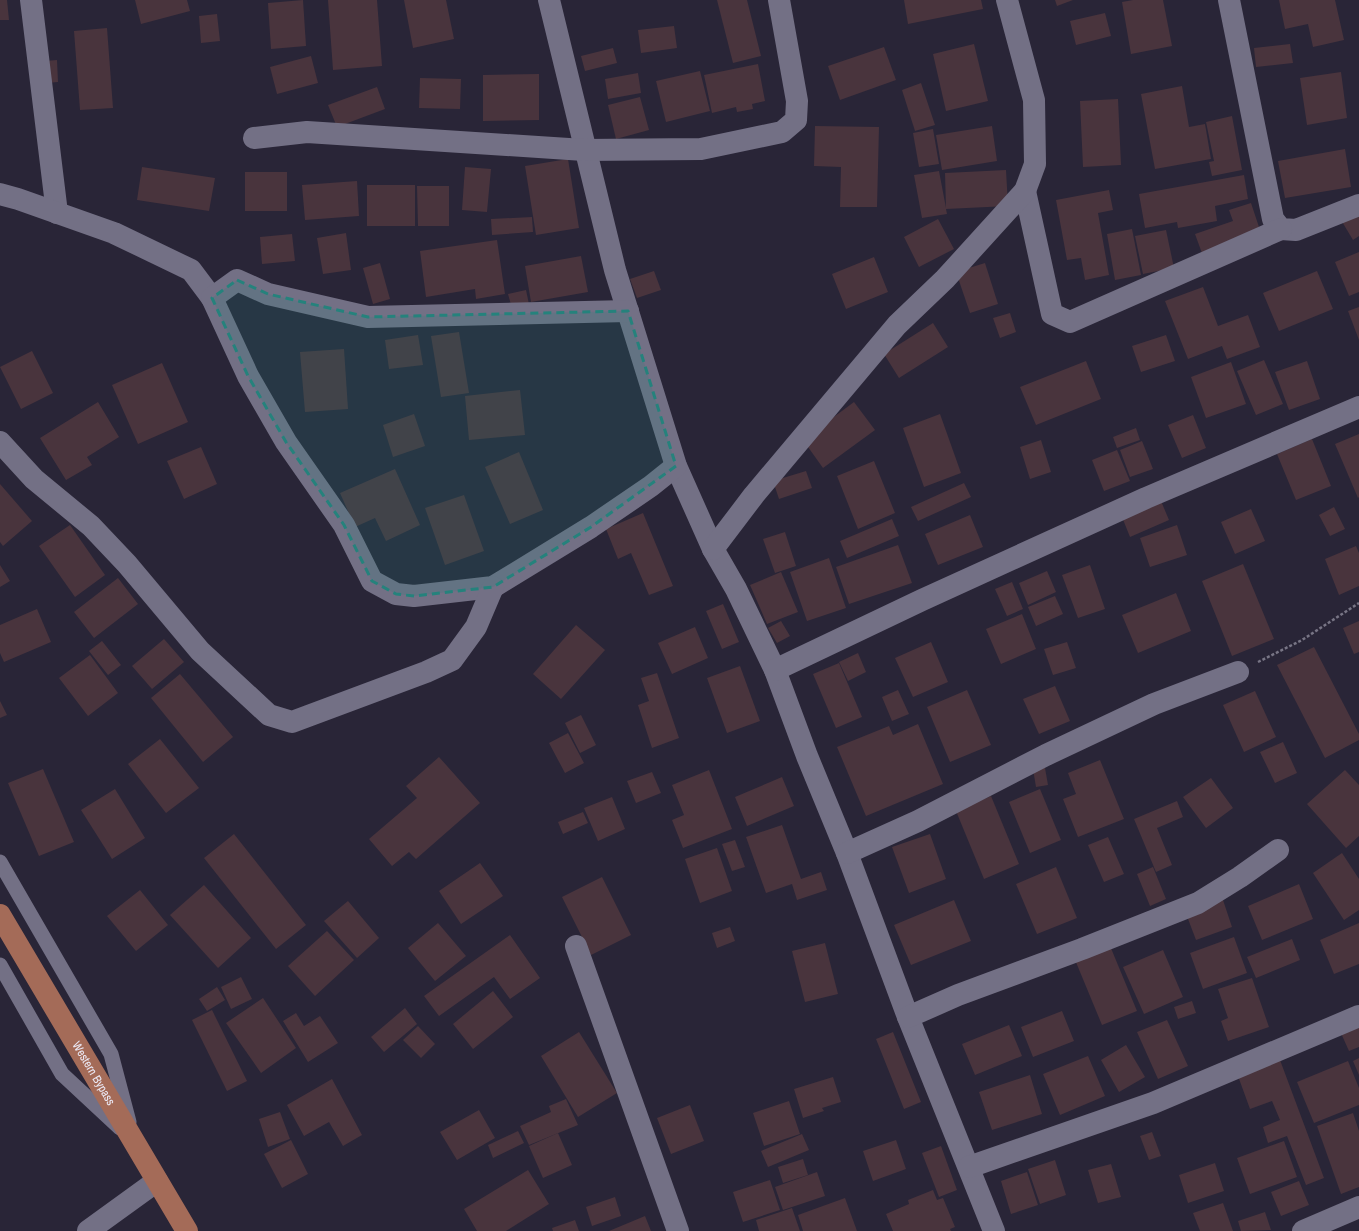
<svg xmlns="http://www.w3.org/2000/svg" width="1359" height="1231" font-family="'Archivo Narrow',sans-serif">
	<rect width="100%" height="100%" fill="#292537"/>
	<g fill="#49343d">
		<path d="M0,0H7L9,20H0Z"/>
		<path d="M135,0H187L190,11L141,24Z"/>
		<path d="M303,0L306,46L271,49L268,3Z"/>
		<path d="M328,0H377L382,66L333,70Z"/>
		<path d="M404,0H446L454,39L413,48Z"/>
		<path d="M717,0H747L761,56L733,63Z"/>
		<path d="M904,0H981L983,9L908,24Z"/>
		<path d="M1055,0H1073L1057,6Z"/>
		<path d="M1133,0H1163L1172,46L1131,54L1122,2Z"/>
		<path d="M1279,0H1335L1344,40L1313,47L1308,24L1285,29Z"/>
		<path d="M1105,13L1111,36L1076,45L1070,21Z"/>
		<path d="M217,14L220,41L201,43L199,16Z"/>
		<path d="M674,26L677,48L641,53L638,30Z"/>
		<path d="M107,28L113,108L80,110L74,31Z"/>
		<path d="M974,44L988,101L946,111L933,54Z"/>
		<path d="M1290,44L1293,63L1256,67L1254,48Z"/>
		<path d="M884,47L896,80L840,100L828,66Z"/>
		<path d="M613,48L617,63L585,71L581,56Z"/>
		<path d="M311,56L318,83L277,94L270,67Z"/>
		<path d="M57,60L58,82L47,83L45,61Z"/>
		<path d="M758,64L765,101L752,104L753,109L737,112L736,107L712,113L704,75Z"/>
		<path d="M700,71L710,111L666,122L656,81Z"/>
		<path d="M1341,72L1347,118L1307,125L1300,78Z"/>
		<path d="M638,73L641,93L608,99L605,79Z"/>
		<path d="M539,74V120L483,121V75Z"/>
		<path d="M420,78L461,79L460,109L419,108Z"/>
		<path d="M921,83L935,125L915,131L902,90Z"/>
		<path d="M1182,86L1189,127L1205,124L1211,159L1155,169L1141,94Z"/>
		<path d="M377,87L385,109L337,127L328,105Z"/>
		<path d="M640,97L649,130L616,139L608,105Z"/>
		<path d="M1118,99L1121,165L1083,167L1080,101Z"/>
		<path d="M1232,116L1242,170L1212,176L1209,162L1214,161L1206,122Z"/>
		<path d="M815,126L879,127L877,207H840L841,167L814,166Z"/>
		<path d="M992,126L997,161L942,170L936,135Z"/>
		<path d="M933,129L939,164L919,167L913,133Z"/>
		<path d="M1345,149L1351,187L1285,198L1278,161Z"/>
		<path d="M568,159L579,228L536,235L525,166Z"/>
		<path d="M142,167L215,178L209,211L137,200Z"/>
		<path d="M465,167L491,169L487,212L462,210Z"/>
		<path d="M1006,170L1008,206L946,209L947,214L922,218L914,175L939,171L946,208L945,173Z"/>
		<rect x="245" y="172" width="42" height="39"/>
		<path d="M1244,175L1248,199L1215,206L1217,221L1178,228L1177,222L1145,228L1139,194Z"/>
		<path d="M357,181L359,216L305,220L302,185Z"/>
		<rect x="367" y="185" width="48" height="41"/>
		<path d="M417,186H449V226H418Z"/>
		<path d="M1109,190L1113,210L1098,213L1109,275L1085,280L1081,258L1067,260L1056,200Z"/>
		<path d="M1251,203L1262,236L1203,256L1195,234L1233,221L1229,210Z"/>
		<path d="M1359,209V236L1353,240L1341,220Z"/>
		<path d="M532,217L533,232L492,235L491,219Z"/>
		<path d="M938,219L954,249L919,267L904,237Z"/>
		<path d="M1132,229L1141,275L1115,280L1107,234Z"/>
		<path d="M1166,230L1174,268L1143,274L1135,236Z"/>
		<path d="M346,233L351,270L323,274L317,238Z"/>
		<path d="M292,234L295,261L262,264L260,237Z"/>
		<path d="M497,240L505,294L476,299L475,289L426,297L420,251Z"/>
		<path d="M1359,252V292L1349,296L1335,262Z"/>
		<path d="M581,256L588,292L531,302L525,266Z"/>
		<path d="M874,257L888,292L846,309L832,274Z"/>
		<path d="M380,263L390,299L373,304L363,268Z"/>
		<path d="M985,263L998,304L970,313L956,272Z"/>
		<path d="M654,271L661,290L637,298L630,279Z"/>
		<path d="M1317,271L1333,309L1279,331L1263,293Z"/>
		<path d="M1203,287L1218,326L1248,315L1260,347L1227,359L1222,346L1188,359L1165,301Z"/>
		<path d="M526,290L530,309L513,312L508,294Z"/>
		<path d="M1359,307V340L1348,311Z"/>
		<path d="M1010,313L1016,332L1000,338L993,318Z"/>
		<path d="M933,323L948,347L899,378L884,354Z"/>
		<path d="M459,332L469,393L441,397L431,336Z"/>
		<path d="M418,335L423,365L389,369L385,340Z"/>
		<path d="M1166,335L1175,361L1141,372L1132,346Z"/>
		<path d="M344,349L348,409L305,412L300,352Z"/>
		<path d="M32,351L53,393L21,409L0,367Z"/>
		<path d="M1264,360L1283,404L1256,415L1237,371Z"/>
		<path d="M1086,361L1101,399L1036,425L1020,387Z"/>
		<path d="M1307,361L1320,399L1289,410L1275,372Z"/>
		<path d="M1231,362L1246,404L1206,418L1191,377Z"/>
		<path d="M162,363L188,422L138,444L112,385Z"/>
		<path d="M520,390L525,435L469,440L465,396Z"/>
		<path d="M98,402L119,437L87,457L92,465L66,480L40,438Z"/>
		<path d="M854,402L875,430L823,468L803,440Z"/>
		<path d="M414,414L425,446L393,457L383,425Z"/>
		<path d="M940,414L961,473L924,487L903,428Z"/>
		<path d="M1193,415L1206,448L1182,458L1168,425Z"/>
		<path d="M1136,428L1140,440L1117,448L1113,437Z"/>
		<path d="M1359,434V497L1358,498L1335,444Z"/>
		<path d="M1312,439L1331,486L1296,500L1277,454Z"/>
		<path d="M1041,440L1051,472L1030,479L1020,447Z"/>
		<path d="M1142,441L1153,469L1130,477L1120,450Z"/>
		<path d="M201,447L217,484L184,499L167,461Z"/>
		<path d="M1117,450L1130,481L1104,491L1092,460Z"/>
		<path d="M519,452L543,510L510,524L485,467Z"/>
		<path d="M874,461L895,513L858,529L837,476Z"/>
		<path d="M395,469L420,525L386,541L375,518L355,527L340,493Z"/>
		<path d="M806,471L812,488L779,499L773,481Z"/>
		<path d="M964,483L971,497L918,521L911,507Z"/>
		<path d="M0,484L32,521L3,546L0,542Z"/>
		<path d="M464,495L484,551L445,565L425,508Z"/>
		<path d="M1161,501L1169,520L1130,537L1122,517Z"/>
		<path d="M1334,507L1345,529L1330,536L1319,515Z"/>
		<path d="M1251,509L1265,541L1235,554L1221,522Z"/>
		<path d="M643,513L673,586L649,595L631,553L618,559L606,529Z"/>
		<path d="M970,515L983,547L938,565L925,534Z"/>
		<path d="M892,519L899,536L847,558L840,541Z"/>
		<path d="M70,525L105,575L75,597L39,546Z"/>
		<path d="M1177,525L1187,555L1150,567L1140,538Z"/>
		<path d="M785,532L796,566L775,573L763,539Z"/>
		<path d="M898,545L912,583L849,604L836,567Z"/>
		<path d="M1356,546L1359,553V586L1339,595L1325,559Z"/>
		<path d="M829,558L846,608L807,621L790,572Z"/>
		<path d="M1243,564L1274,639L1232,656L1202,581Z"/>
		<path d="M0,565L10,581L0,587Z"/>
		<path d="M1090,565L1105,609L1078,618L1062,575Z"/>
		<path d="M1047,571L1056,592L1028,605L1019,583Z"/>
		<path d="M781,572L798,612L767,624L750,585Z"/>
		<path d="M118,578L138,604L94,638L74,612Z"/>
		<path d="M1012,582L1023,609L1007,616L995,589Z"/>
		<path d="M1176,593L1191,631L1138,653L1122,615Z"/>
		<path d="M1055,596L1063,614L1036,626L1028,607Z"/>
		<path d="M723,604L739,642L722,649L706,611Z"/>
		<path d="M37,609L51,642L4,662L0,653V625Z"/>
		<path d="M1022,614L1036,649L1001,664L986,629Z"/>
		<path d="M781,621L790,636L777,643L768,628Z"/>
		<path d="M1359,621V652L1354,654L1343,628Z"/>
		<path d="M576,625L605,650L561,699L533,674Z"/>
		<path d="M695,627L708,658L672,674L658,643Z"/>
		<path d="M164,639L184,662L152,689L132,666Z"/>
		<path d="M102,641L121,665L108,675L89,651Z"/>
		<path d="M931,642L948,682L913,697L895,658Z"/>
		<path d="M1067,642L1076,668L1053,675L1044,649Z"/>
		<path d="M1314,647L1359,734V740L1325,758L1277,665Z"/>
		<path d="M858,653L866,672L848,681L839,662Z"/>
		<path d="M90,655L118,693L88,716L59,678Z"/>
		<path d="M839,663L862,717L836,728L813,674Z"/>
		<path d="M740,666L760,721L727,733L707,678Z"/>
		<path d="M657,673L679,738L652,748L638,705L649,701L641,678Z"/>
		<path d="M180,674L233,737L203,762L151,698Z"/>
		<path d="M1055,686L1070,721L1039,734L1023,699Z"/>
		<path d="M898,690L909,714L892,721L882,697Z"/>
		<path d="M967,690L991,745L950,762L927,707Z"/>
		<path d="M1255,691L1276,737L1244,752L1223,705Z"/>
		<path d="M0,701L7,715L0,718Z"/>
		<path d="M581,715L596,745L580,753L565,723Z"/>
		<path d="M918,724L943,784L866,816L837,747L889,726L893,735Z"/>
		<path d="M568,733L584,763L565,773L549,743Z"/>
		<path d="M160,739L199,788L166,813L128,764Z"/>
		<path d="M1283,742L1297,773L1275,783L1260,752Z"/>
		<path d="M439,757L480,803L416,859L409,852L392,866L369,839L417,798L406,786Z"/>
		<path d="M1100,760L1124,819L1078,837L1063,799L1076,794L1068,773Z"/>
		<path d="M1045,768L1048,785L1036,787L1033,769Z"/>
		<path d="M43,769L74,842L39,856L8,783Z"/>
		<path d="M709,770L732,829L683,848L672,820L684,815L672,785Z"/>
		<path d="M1345,770L1359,785V836L1346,848L1307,804Z"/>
		<path d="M652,772L661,793L636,803L627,781Z"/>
		<path d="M782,777L794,806L747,826L735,797Z"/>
		<path d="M1211,778L1233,808L1206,828L1183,797Z"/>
		<path d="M115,789L145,838L112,859L81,810Z"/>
		<path d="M1040,789L1061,840L1030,853L1009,802Z"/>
		<path d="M991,796L1019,864L984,879L956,811Z"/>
		<path d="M612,797L625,829L598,841L584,808Z"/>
		<path d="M1177,801L1183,817L1157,828L1172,865L1156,872L1134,819Z"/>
		<path d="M583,812L588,823L563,834L558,822Z"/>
		<path d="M782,825L801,879L821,872L827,890L797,900L792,884L766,893L746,837Z"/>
		<path d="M234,834L306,925L276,949L204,858Z"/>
		<path d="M930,834L946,879L909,893L892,847Z"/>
		<path d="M1108,837L1124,874L1104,882L1088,845Z"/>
		<path d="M735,840L745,867L732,871L722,844Z"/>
		<path d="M717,848L732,891L700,903L685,859Z"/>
		<path d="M1342,853L1359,879V910L1344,920L1313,873Z"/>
		<path d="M480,863L503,896L461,924L439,891Z"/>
		<path d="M1056,867L1077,918L1037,934L1016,884Z"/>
		<path d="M1153,867L1166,899L1150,906L1137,874Z"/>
		<path d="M602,877L631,935L591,955L562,897Z"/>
		<path d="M1299,884L1313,919L1262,940L1248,906Z"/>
		<path d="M204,885L251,938L218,968L170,915Z"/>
		<path d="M140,890L168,925L136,951L107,916Z"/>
		<path d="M1222,897L1232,927L1196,940L1185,911Z"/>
		<path d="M954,900L971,941L911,965L894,925Z"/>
		<path d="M348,901L379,938L357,958L324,921Z"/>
		<path d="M438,923L466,956L435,981L408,948Z"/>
		<path d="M1359,923V964L1334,974L1320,940Z"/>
		<path d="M730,927L735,941L717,948L712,933Z"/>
		<path d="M327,931L354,960L315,996L288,966Z"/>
		<path d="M510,935L540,978L510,999L494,977L439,1016L424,996Z"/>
		<path d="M1234,937L1247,973L1203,989L1190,953Z"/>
		<path d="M1292,939L1300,960L1256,978L1247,957Z"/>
		<path d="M1108,941L1137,1011L1102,1025L1073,955Z"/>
		<path d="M825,943L838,994L805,1002L792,951Z"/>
		<path d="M1163,950L1183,997L1144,1014L1123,967Z"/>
		<path d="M241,977L252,999L231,1009L221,987Z"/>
		<path d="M1252,978L1269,1027L1228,1041L1221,1021L1228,1018L1218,989Z"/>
		<path d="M217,987L225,1000L207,1011L199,999Z"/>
		<path d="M493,991L513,1017L473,1049L453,1024Z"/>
		<path d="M263,998L296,1048L261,1073L226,1023Z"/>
		<path d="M1192,1001L1196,1013L1178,1019L1174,1007Z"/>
		<path d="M405,1008L417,1024L384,1052L371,1037Z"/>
		<path d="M212,1010L247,1081L227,1091L192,1020Z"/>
		<path d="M1062,1011L1074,1041L1033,1057L1021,1027Z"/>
		<path d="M296,1013L304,1026L320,1016L338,1043L308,1062L283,1021Z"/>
		<path d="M1167,1020L1188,1066L1158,1079L1137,1032Z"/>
		<path d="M1359,1022V1047L1349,1051L1340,1031Z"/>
		<path d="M1009,1025L1022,1056L975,1075L962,1044Z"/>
		<path d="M418,1026L435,1044L421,1058L403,1040Z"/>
		<path d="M579,1032L617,1093L578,1117L541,1056Z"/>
		<path d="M893,1032L921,1102L904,1109L876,1039Z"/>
		<path d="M1126,1045L1145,1077L1119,1092L1101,1060Z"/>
		<path d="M1088,1056L1105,1096L1060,1115L1043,1074Z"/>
		<path d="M1359,1058V1075L1353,1061Z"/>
		<path d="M1280,1060L1324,1178L1306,1185L1287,1136L1268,1143L1263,1127L1280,1120L1272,1101L1250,1109L1238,1076Z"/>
		<path d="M1348,1061L1359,1088V1105L1314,1123L1297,1082Z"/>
		<path d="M1030,1075L1042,1114L992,1130L979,1092Z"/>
		<path d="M833,1077L841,1102L822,1108L824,1111L803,1118L794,1089Z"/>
		<path d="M332,1079L362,1135L343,1146L329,1122L304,1136L287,1105Z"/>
		<path d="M566,1099L578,1125L529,1145L520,1126L551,1112L549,1106Z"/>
		<path d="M789,1101L800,1134L764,1146L753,1113Z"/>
		<path d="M690,1105L704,1141L671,1154L657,1118Z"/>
		<path d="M479,1110L495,1138L457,1160L440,1132Z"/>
		<path d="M280,1112L290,1139L268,1147L259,1119Z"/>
		<path d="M1353,1113L1359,1131V1187L1341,1194L1317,1126Z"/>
		<path d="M518,1131L524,1143L493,1158L488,1145Z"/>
		<path d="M1152,1132L1161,1156L1149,1160L1140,1136Z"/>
		<path d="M558,1133L572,1165L543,1178L529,1146Z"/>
		<path d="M802,1134L809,1150L768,1167L761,1151Z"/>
		<path d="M291,1140L308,1174L282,1188L264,1154Z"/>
		<path d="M896,1140L906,1169L873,1181L863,1151Z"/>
		<path d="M1284,1141L1297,1177L1250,1194L1237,1158Z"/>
		<path d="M941,1146L957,1190L939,1197L922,1153Z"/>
		<path d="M803,1159L808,1175L783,1183L778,1167Z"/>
		<path d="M1055,1160L1066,1195L1040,1204L1028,1169Z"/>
		<path d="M1215,1163L1224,1191L1188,1203L1179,1175Z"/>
		<path d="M1111,1164L1121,1197L1098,1203L1088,1170Z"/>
		<path d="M528,1170L549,1204L506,1231H477L464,1209Z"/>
		<path d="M817,1172L825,1196L783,1210L775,1187Z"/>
		<path d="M1027,1172L1038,1205L1011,1214L1001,1181Z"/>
		<path d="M770,1180L780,1210L743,1222L733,1192Z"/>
		<path d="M1299,1181L1309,1205L1281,1216L1271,1192Z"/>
		<path d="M933,1190L937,1200L943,1198L955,1227L950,1229L951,1231H893L886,1214L909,1204L908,1200Z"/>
		<path d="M615,1197L621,1216L592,1226L586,1207Z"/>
		<path d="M845,1198L857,1231H803L798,1215Z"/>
		<path d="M1223,1203L1233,1231H1200L1193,1213Z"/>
		<path d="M792,1208L800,1231H759L756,1220Z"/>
		<path d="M1265,1212L1271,1230L1241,1231L1238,1221Z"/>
		<path d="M645,1216L651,1231H609Z"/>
		<path d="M575,1220L579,1231H553L552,1228Z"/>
	</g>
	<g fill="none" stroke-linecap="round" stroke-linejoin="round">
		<path stroke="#787585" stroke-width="2.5" stroke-dasharray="3 2" stroke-linecap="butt" d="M1258,662L1302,640L1359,603"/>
		<g stroke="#737085" stroke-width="15">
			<path d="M0,862L111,1054L129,1122"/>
			<path d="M0,965L62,1074L120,1128"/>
		</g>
		<g stroke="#737085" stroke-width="22">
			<path d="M31,0L57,213"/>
			<path d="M549,0L615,270L676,466L713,549L736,589L775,670L807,756L847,853L908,1017L994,1231"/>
			<path d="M1229,0L1273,219L1281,229L1296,230L1359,205"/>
			<path d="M254,138L307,132L584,150L701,149L782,132L796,120L797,101L779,0"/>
			<path d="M1025,191L1052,314L1070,322L1281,229"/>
			<path d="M0,194L18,199L114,233L191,270L212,298L248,376L286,442L344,525L372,581L396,594L414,596L493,587L591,527L651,486L676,466"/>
			<path d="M212,298L237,280L268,294L368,317L628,311"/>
			<path d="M0,442L34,479L91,526L127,564L200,651L269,715L292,722L426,672L452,660L476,627L493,587"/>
			<path d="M713,549L754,495L897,325L945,279L1025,191L1035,164L1034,100L1007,0"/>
			<path d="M775,670L922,600L1146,498L1359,407"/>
			<path d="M847,853L918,821L1046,755L1154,704L1238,672"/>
			<path d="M576,946L678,1231"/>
			<path d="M908,1017L958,995L1082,949L1198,903L1240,877L1278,850"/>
			<path d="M969,1167L1153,1103L1359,1016"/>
			<path d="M88,1231L157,1181"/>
			<path d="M1303,1231L1359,1207"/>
		</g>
		<path stroke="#a46b58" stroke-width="22" id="s1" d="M0,915L187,1231"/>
	</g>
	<path fill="#25827c" fill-opacity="0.2" stroke="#25827c" stroke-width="3" stroke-dasharray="8 5" stroke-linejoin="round" d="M237,280L268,294L368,317L628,311L676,466L591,527L493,587L414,596L396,594L372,581L344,525L286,442L248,376L212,298Z"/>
	<g text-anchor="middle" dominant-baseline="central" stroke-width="3" stroke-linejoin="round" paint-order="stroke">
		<g font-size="12" fill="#ebe9f5" stroke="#111018">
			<text stroke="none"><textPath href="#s1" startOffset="184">Western Bypass</textPath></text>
		</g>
	</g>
</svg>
